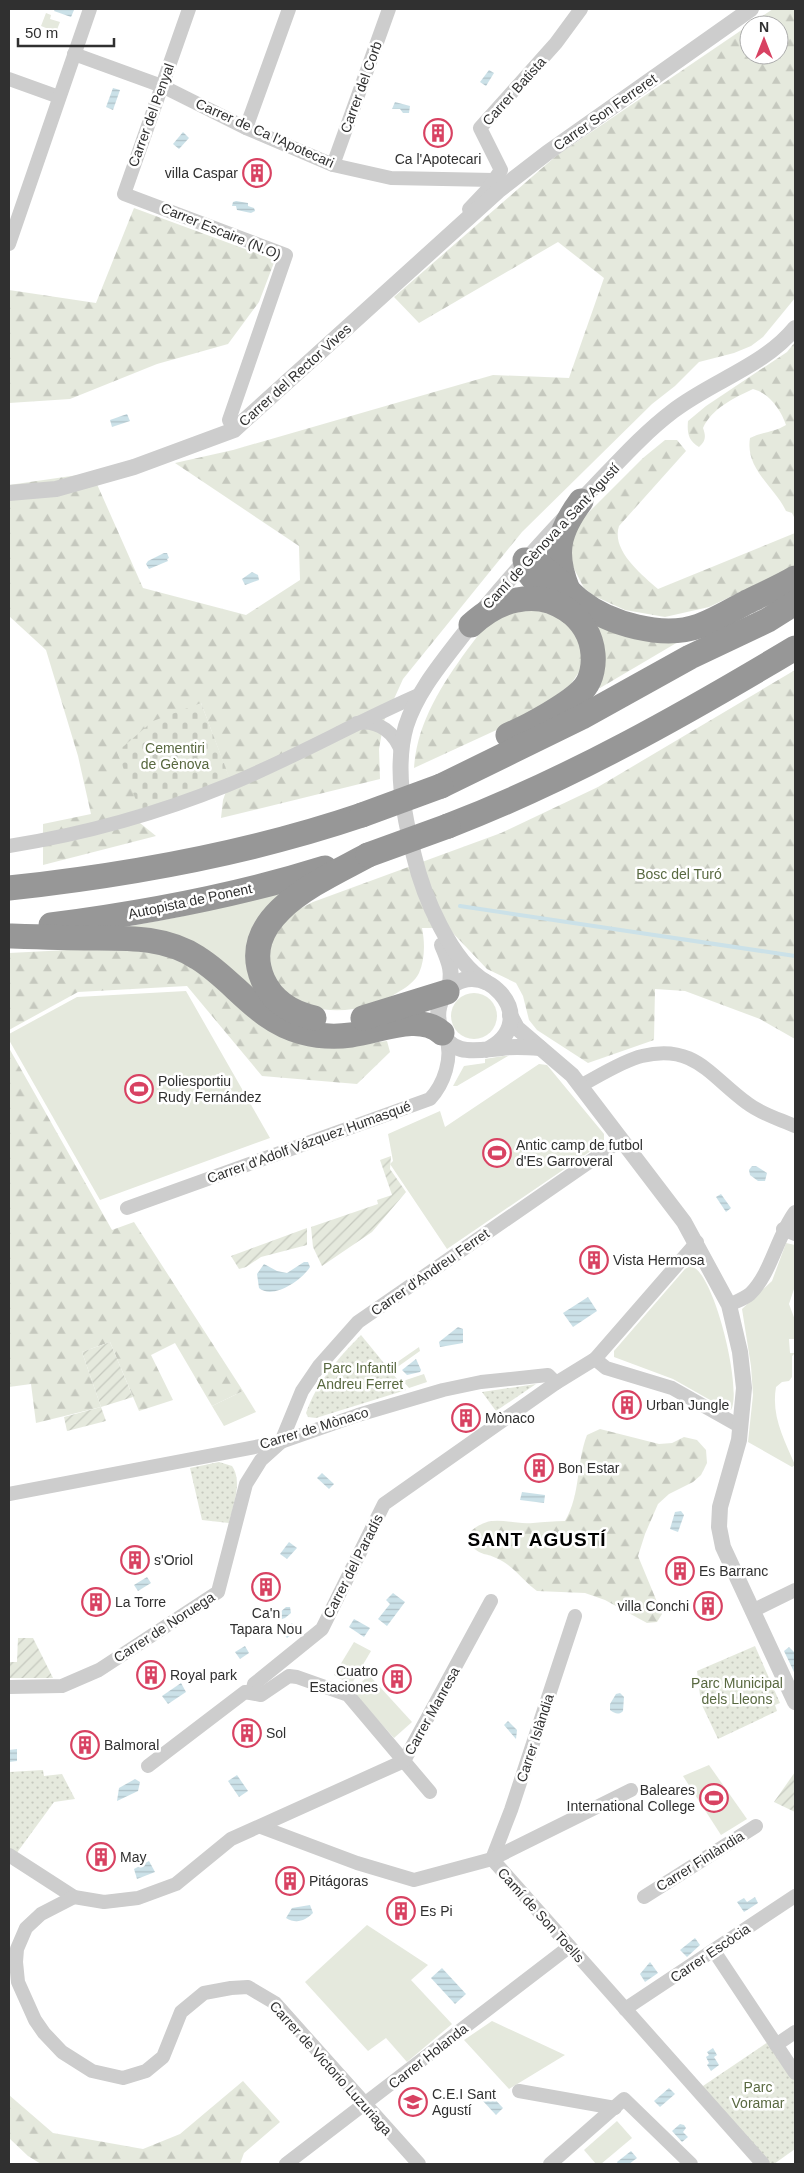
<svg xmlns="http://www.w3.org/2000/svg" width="804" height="2173" font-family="Arial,sans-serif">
	<defs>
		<pattern id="forest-firs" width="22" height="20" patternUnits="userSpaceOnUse" patternTransform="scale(1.25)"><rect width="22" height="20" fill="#e5e9dd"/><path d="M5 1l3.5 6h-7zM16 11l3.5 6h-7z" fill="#c5c8be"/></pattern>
		<pattern id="cemetery-stones" width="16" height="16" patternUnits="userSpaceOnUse" patternTransform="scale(1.25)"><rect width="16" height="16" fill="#e5e9dd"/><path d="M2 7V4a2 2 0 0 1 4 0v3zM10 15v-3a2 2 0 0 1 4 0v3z" fill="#c5c8be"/></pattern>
		<pattern id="park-dots" width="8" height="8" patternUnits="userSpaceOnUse" patternTransform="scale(1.25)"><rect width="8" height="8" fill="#e5e9dd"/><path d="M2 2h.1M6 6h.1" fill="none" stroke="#c5c8be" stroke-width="1.8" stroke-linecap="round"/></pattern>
		<pattern id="garden-furrows" width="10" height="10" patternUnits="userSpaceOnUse" patternTransform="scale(1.25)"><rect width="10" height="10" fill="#e5e9dd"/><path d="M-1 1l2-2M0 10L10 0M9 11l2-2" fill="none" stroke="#c5c8be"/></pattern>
		<pattern id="water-rules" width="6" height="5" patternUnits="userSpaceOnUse" patternTransform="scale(1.25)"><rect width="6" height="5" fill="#cbe1e8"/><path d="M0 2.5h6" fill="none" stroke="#afc1c7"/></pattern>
	</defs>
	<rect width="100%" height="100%" fill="#fff"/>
	<g fill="#e5e9dd">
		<path d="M46,13L51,15L50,19L60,22L56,32L41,26Z"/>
		<path d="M294,890L266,998L93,933L179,917Z"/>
		<path d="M186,991L270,1138L100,1200L9,1040V1034L77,997Z"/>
		<circle cx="474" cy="1016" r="23"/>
		<path d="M503,1056H508L457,1086H453L464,1066L485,1063V1059Z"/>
		<path d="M539,1064L547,1065L604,1134V1142L447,1249L390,1164L393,1161L388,1134L440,1111L445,1127Z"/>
		<path d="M786,1243L795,1245V1286L789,1304L795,1320V1339H789L790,1353H795L792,1356V1377L789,1381L782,1382L776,1387C771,1416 784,1439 795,1465L792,1467L748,1442L753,1395L751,1366L742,1309L772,1281Z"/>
		<path d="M690,1266C713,1267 743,1390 731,1410L726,1409L673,1379L614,1357V1351L685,1269Z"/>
		<path d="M419,1347L420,1351L396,1368L393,1365Z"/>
		<path d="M424,1374L427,1382L409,1388L403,1381Z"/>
		<path d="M243,1391L256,1412L224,1426L212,1406Z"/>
		<path d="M354,1642L371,1651L351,1685L334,1675Z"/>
		<path d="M369,1675L412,1722L394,1738L352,1691Z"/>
		<path d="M709,1765L747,1819L721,1835L683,1776Z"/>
		<path d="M367,1925L428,1965L411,1980L452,2024L407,2062L386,2038L368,2051L305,1982Z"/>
		<path d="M492,2021L565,2055L509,2089L464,2040Z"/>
		<path d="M617,2121L632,2138L601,2164H596L584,2150Z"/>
	</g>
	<g fill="url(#forest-firs)">
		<path d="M773,9H795V298L763,337L751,346L734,353L699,362L675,386L652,404L522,532L403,679L384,721L379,749L380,779L221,818L223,800L230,780L201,703L141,813L140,823L156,836L43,865V824L91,814L78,756L46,650L9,616V485L92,473L143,588L246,615L300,580L299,546L175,463L233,450L493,375L569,378L604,278L558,242L419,323L394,297L556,156L749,25V55H779V25H749Z"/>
		<path d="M134,208L275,260L259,302L228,344L157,364L70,399L9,403V290L96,303Z"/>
		<path d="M795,342V519L792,513L786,511C774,486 745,469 750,438C762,432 775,432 786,425C781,410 769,393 753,389C734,398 712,408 703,428C706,436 706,441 699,447C688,441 687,432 688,421L706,406L787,352Z"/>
		<path d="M665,440H677L686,451L619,526C611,550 641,574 658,589L795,533V566L709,607L665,617L625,610L594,596L584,588L571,563L569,548L582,519L643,458Z"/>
		<path d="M529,608L563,618L578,634L583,659L579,672L571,684L533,713L414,768C417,723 441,686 467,650C476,639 483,626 495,618C504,613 518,611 529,608Z"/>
		<path d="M594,618L678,642L600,688H595Z"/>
		<path d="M795,670V1039L760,1019L685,991L655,989L654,1040L588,1063L537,1030L529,1020L523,996L516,983L487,969L448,928H422C425,942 425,960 419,973C415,981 407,987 400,991C369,1012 323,1018 290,998C282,993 274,978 272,969C265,932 282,917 313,902L501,833L598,787Z"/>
		<path d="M107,948L166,953L347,1046L387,1041L390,1052L357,1084L262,1076L187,986L78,992L9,1030V953Z"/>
		<path d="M9,1048L112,1230L134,1222L243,1391L212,1406L175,1343L151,1355L173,1400L139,1411L110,1342L82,1352L101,1407L36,1423L31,1384L9,1387Z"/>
		<path d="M600,1429L659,1444L672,1443L684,1437L697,1440L706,1450L707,1463L701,1475L693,1482L669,1494L658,1504L645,1534L638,1556L662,1614L657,1622L647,1623L605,1600L585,1593L537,1591C523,1581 513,1565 496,1558C484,1552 484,1557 471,1546L469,1533C491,1512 507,1525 533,1523C544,1522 554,1521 565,1521C581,1494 576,1463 587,1435Z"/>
		<path d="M243,2081L280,2122L244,2153L240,2164H41L28,2156L9,2138V2095L53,2133L143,2149L180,2134Z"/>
	</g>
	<path fill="url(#cemetery-stones)" d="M201,703L230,779L141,813L117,752L153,721Z"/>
	<g fill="url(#park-dots)">
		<path d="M361,1335L406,1390L316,1418L308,1417L306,1413C316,1383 339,1357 361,1335Z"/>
		<path d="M536,1384L496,1411L482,1392Z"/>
		<path d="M219,1462L232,1466C243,1482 233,1505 229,1523L202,1520L190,1468Z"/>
		<path d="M755,1646L780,1703L775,1705L777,1711L718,1739L701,1703L697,1671Z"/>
		<path d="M43,1770L44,1776L62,1774L75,1799L54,1802L16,1854L9,1851V1772Z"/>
		<path d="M768,2042L795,2081V2149L774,2164L768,2163L700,2088Z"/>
	</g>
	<g fill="url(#garden-furrows)">
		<path d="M391,1156L390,1169L406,1192L372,1232L322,1266L313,1247L311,1227L378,1204L377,1200L392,1195L380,1160Z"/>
		<path d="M307,1228V1245L261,1257L246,1267L239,1269L231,1256Z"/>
		<path d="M110,1342L133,1397L101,1407L106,1421L67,1431L64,1417L101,1407L82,1352Z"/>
		<path d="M18,1638H33L53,1678H9V1662H17Z"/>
		<path d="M795,1772V1812L774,1802Z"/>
	</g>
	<g fill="url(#water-rules)">
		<path d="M55,9H71L74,10L71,17L54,11Z"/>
		<path d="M489,70L494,73L486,86L480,82Z"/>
		<path d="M113,88L120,90L113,110L106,107Z"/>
		<path d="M395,102L410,106L409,113H403L400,109H392Z"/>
		<path d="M183,132L189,138L179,149L173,144Z"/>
		<path d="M236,201L248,203V206L254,208L255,211L251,213L237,210L236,206H232L233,202Z"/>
		<path d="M127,414L130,421L112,427L110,420Z"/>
		<path d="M164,553H167L169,558L167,559L168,561L149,569L146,564L148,561Z"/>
		<path d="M252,572L258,575L259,580L245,585L242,579Z"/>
		<path d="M752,1166H756L767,1173L765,1181H758L750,1175L749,1170Z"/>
		<path d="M721,1194L731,1208L726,1212L716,1197Z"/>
		<path d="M304,1262H308L310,1267C302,1280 273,1300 259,1288L257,1274L264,1264L277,1271L287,1273Z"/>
		<path d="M588,1297L597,1311L573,1327L563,1313Z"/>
		<path d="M458,1327L463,1329V1343L440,1347L439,1342Z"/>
		<path d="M416,1359L421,1370L420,1372L407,1375L402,1370Z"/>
		<path d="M322,1473L334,1484L329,1489L317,1478Z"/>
		<path d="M522,1492L545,1495L544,1503L520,1500Z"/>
		<path d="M681,1511L684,1515L678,1532L670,1529L675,1512Z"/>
		<path d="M289,1542L297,1548L287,1559L280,1554Z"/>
		<path d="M147,1577L151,1583L138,1591L134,1585Z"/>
		<path d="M393,1593L405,1602L387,1626L378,1619L390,1604L386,1600Z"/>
		<path d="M286,1607H290L291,1613L285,1618L279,1620L277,1615Z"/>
		<path d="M354,1619L370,1628L364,1637L349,1627Z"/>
		<path d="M292,1623L297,1630L287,1638L281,1631Z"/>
		<path d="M245,1646L249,1653L240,1659L235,1652Z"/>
		<path d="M789,1647L795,1653V1674L784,1651Z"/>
		<path d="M181,1683L186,1692L168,1704L162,1696Z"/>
		<path d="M620,1693L624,1697L623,1711C619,1715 615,1714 610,1710V1704L616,1694Z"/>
		<path d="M508,1721L517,1730L516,1739L504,1725Z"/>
		<path d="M17,1749V1761L9,1762V1750Z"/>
		<path d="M237,1775L248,1791L239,1797L228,1781Z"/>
		<path d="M135,1779L140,1782L138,1791L117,1801L119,1788Z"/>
		<path d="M149,1861L155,1872L137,1879L134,1869Z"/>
		<path d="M755,1897L758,1903L744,1912L737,1902L744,1898L747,1902Z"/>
		<path d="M310,1905L313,1913C305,1921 296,1924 286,1918L292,1908Z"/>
		<path d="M695,1938L700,1945L687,1957L680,1950Z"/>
		<path d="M650,1962L658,1973L645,1982L640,1974Z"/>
		<path d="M442,1968L466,1994L455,2004L431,1978Z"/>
		<path d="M713,2048L717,2055L714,2057L719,2065L711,2071L707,2065L709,2063L706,2057L709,2055L707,2052Z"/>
		<path d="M669,2088L675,2094L660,2107L654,2101Z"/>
		<path d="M489,2093L503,2108L496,2115L482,2100Z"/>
		<path d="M680,2124L684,2125L686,2128L683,2132L688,2137L682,2142L672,2131Z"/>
		<path d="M631,2151L637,2158L629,2164H618L617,2162Z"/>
	</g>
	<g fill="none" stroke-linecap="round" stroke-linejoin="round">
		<path stroke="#cbe1e8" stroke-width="4" d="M460,906L795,956"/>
		<g stroke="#cdcdcd" stroke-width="14">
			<path d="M189,9L124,194L286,255L229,420L234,430"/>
			<path d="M74,54L162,86L246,128L333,165L391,178L494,180"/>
			<path d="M9,79L59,97"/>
			<path d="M246,128L289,9"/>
			<path d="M333,165L389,9"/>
			<path d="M469,209L487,190L501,170L480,128L556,43L581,9"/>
			<path d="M9,244L90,9"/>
			<path d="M357,723C379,720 396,733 402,754"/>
			<path d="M9,846C84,834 157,814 228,785C294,758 356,722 421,694"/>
			<path d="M580,1086C597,1077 624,1060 642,1056C694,1043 710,1076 747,1103C761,1114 779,1119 795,1126"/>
			<path d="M127,1208L430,1099C444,1084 453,1058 446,1038"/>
			<path d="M783,1229L795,1234"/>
			<path d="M729,1305C735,1302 744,1299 750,1294C771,1274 777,1236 795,1212"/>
			<path d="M595,1359L606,1368L672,1388L741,1427"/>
			<path d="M9,1494L281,1442L358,1415L443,1390L481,1382L548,1375L556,1383"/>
			<path d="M752,1611L795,1590"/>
			<path d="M9,1687L62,1686L99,1670L218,1592L246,1484L261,1460L281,1442L302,1391L319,1366L358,1322L621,1140"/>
			<path d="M252,1693L254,1684L322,1629L384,1504L556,1383L595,1359L697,1242"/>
			<path d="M148,1766L245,1692L261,1695L289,1676L297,1677L348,1695L430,1792"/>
			<path d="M261,1827L357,1863L414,1880L492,1859L763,2164"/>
			<path d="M9,1855L74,1897L104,1902L138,1898L176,1884L231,1839L404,1761L491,1601"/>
			<path d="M492,1859L511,1810L575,1616"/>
			<path d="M492,1859L631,1790"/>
			<path d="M74,1897L41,1914L26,1928L17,1949L16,1962L18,1982L35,2020L44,2033L62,2052L92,2071L123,2078L146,2071L163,2057L181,2012L204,1993L231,1988L248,1987L275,2003L419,2164"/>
			<path d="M644,1897L756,1826"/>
			<path d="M714,1951L795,2073"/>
			<path d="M625,2009L795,1896"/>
			<path d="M776,2045L795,2032"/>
			<path d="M519,2091L615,2108"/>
			<path d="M286,2164L569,1947"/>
			<path d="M550,2164L624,2099L691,2164"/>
		</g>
		<g stroke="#cdcdcd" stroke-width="16">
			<path d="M9,493L56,489L134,467L234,430L498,191L547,153L751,9"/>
			<path d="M442,945C449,961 455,975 447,992"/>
			<path d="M486,982C451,962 423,895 414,856C404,816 394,767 406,726C416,694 439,666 459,640C501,586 547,536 594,487C619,461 644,433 673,411C712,381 764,366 795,328"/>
			<path d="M510,1015L517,1028L572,1075L684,1222L729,1305L740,1352L744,1388L739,1440L720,1507L719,1527L723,1547L795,1702"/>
			<path d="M486,1050C549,1020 475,945 443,997C438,1006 437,1017 440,1027C450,1058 477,1050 501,1048C514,1046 527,1047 540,1048"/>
		</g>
		<g stroke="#979797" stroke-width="25">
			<path d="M568,590C553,554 558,532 581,501"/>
			<path d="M569,611L532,577L528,572L525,560C547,563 563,588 580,601C609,624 663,639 699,626C716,620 732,610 747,602C763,594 780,587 795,578"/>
			<path d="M471,625C484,613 499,603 517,600C553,592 590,617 593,654C594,664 592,678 585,687C572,703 528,727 508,735"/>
			<path d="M441,786L582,717L690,657L768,620L795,603"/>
			<path d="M448,826C570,779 683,715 795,648"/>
			<path d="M9,888C129,875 247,854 362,815"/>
			<path d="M51,925C144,913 236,896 325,868"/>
			<path d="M9,936C37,937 64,938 92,938C129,938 166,937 198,958C235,981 258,1021 302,1032C317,1036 336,1037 351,1035C378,1032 419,1012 442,1033"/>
			<path d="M314,1018C292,1013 273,1002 263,980C235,915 325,879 368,855"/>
			<path d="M363,1018L447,992"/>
		</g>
		<g stroke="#979797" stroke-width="25">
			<path d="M362,815L441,786"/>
			<path d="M368,855L448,826"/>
		</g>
	</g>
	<defs>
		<symbol id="building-ring" viewBox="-11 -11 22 22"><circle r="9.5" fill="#fff" stroke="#d84262" stroke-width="1.5"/><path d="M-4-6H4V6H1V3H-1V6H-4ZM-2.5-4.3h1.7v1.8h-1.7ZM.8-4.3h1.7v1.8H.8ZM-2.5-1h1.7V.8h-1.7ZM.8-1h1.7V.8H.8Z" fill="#d84262"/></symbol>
		<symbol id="stadium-ring" viewBox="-11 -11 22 22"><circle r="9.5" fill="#fff" stroke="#d84262" stroke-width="1.5"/><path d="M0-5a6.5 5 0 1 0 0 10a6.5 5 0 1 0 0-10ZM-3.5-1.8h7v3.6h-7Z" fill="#d84262"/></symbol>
		<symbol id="school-ring" viewBox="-11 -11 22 22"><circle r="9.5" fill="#fff" stroke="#d84262" stroke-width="1.5"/><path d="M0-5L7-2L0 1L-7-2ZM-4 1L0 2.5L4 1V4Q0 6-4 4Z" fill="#d84262"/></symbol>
	</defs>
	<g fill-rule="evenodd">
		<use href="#building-ring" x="422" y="117" width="32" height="32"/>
		<use href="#building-ring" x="241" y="157" width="32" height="32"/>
		<use href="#stadium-ring" x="123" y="1073" width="32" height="32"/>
		<use href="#stadium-ring" x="481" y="1137" width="32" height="32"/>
		<use href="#building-ring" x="578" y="1244" width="32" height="32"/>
		<use href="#building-ring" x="611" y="1389" width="32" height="32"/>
		<use href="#building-ring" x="450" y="1402" width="32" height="32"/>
		<use href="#building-ring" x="523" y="1452" width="32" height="32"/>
		<use href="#building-ring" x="119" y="1544" width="32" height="32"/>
		<use href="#building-ring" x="664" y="1555" width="32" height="32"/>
		<use href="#building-ring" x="250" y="1571" width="32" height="32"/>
		<use href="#building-ring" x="80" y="1586" width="32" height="32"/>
		<use href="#building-ring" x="692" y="1590" width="32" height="32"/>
		<use href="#building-ring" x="135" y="1659" width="32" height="32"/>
		<use href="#building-ring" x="381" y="1663" width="32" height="32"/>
		<use href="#building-ring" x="231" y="1717" width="32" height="32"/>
		<use href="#building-ring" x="69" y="1729" width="32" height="32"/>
		<use href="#stadium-ring" x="698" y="1782" width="32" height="32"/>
		<use href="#building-ring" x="85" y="1841" width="32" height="32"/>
		<use href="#building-ring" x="274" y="1865" width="32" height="32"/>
		<use href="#building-ring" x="385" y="1895" width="32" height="32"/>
		<use href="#school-ring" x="397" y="2086" width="32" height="32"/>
	</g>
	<g text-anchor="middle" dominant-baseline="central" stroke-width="5" stroke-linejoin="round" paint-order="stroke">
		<g font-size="14" fill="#303030" stroke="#fff">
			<text transform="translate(361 87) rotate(-70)">Carrer del Corb</text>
			<text transform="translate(514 91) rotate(-48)">Carrer Batista</text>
			<text transform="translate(605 112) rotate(-35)">Carrer Son Ferreret</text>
			<text transform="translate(151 115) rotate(-70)">Carrer del Penyal</text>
			<text transform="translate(265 133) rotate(24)">Carrer de Ca l'Apotecari</text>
			<text transform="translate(221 231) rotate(22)">Carrer Escaire (N.O)</text>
			<text transform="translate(295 375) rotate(-42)">Carrer del Rector Vives</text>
			<text transform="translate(551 536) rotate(-47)">Camí de Gènova a Sant Agustí</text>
			<text transform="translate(190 901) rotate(-12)">Autopista de Ponent</text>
			<text transform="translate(309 1142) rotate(-20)">Carrer d'Adolf Vázquez Humasqué</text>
			<text transform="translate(430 1272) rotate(-35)">Carrer d'Andreu Ferret</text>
			<text transform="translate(314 1428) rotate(-17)">Carrer de Mònaco</text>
			<text transform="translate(353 1566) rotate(-63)">Carrer del Paradís</text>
			<text transform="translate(164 1627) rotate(-33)">Carrer de Noruega</text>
			<text transform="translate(432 1711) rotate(-61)">Carrer Manresa</text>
			<text transform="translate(535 1738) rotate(-72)">Carrer Islàndia</text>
			<text transform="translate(700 1861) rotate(-32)">Carrer Finlàndia</text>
			<text transform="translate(541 1915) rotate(48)">Camí de Son Toells</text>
			<text transform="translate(710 1953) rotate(-34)">Carrer Escòcia</text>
			<text transform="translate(428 2056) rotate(-38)">Carrer Holanda</text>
			<text transform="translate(331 2068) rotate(48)">Carrer de Victorio Luzuriaga</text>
		</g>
		<g font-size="14" fill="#303030" stroke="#fff" text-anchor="start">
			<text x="438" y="159" text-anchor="middle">Ca l'Apotecari</text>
			<text x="238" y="173" text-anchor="end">villa Caspar</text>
			<text x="158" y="1081">Poliesportiu<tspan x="158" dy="16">Rudy Fernández</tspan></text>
			<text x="516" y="1145">Antic camp de futbol<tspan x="516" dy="16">d'Es Garroveral</tspan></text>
			<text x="613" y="1260">Vista Hermosa</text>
			<text x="646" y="1405">Urban Jungle</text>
			<text x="485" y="1418">Mònaco</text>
			<text x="558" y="1468">Bon Estar</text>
			<text x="154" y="1560">s'Oriol</text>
			<text x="699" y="1571">Es Barranc</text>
			<text x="115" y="1602">La Torre</text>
			<text x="689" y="1606" text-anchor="end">villa Conchi</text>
			<text x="266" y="1613" text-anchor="middle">Ca'n<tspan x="266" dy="16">Tapara Nou</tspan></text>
			<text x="378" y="1671" text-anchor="end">Cuatro<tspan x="378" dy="16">Estaciones</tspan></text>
			<text x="170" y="1675">Royal park</text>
			<text x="266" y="1733">Sol</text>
			<text x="104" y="1745">Balmoral</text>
			<text x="695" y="1790" text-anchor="end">Baleares<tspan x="695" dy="16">International College</tspan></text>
			<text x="120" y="1857">May</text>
			<text x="309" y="1881">Pitágoras</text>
			<text x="420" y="1911">Es Pi</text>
			<text x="432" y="2094">C.E.I Sant<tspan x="432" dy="16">Agustí</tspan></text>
		</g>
		<g font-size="14" fill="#596941" stroke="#fff">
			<text x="175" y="748">Cementiri<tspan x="175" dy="16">de Gènova</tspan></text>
			<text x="679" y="874">Bosc del Turó</text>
			<text x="360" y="1368">Parc Infantil<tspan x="360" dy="16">Andreu Ferret</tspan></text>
			<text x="737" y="1683">Parc Municipal<tspan x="737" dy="16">dels Lleons</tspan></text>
			<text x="758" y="2087">Parc<tspan x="758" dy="16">Voramar</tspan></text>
		</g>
		<g font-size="19" font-weight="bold" letter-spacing="1" fill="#000" stroke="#fff">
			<text x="537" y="1539">SANT AGUSTÍ</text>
		</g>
	</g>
	<rect width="804" height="2173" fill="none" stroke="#303030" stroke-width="20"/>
	<g transform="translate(764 40)"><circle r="24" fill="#ffffff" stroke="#acacac"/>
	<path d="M0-4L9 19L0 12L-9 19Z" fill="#d84262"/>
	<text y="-8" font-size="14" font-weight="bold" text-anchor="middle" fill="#303030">N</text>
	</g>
	<path d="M18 38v8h96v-8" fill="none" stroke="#303030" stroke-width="2.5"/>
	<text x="25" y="38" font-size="15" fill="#303030" stroke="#ffffff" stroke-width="4" paint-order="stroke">50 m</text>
</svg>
